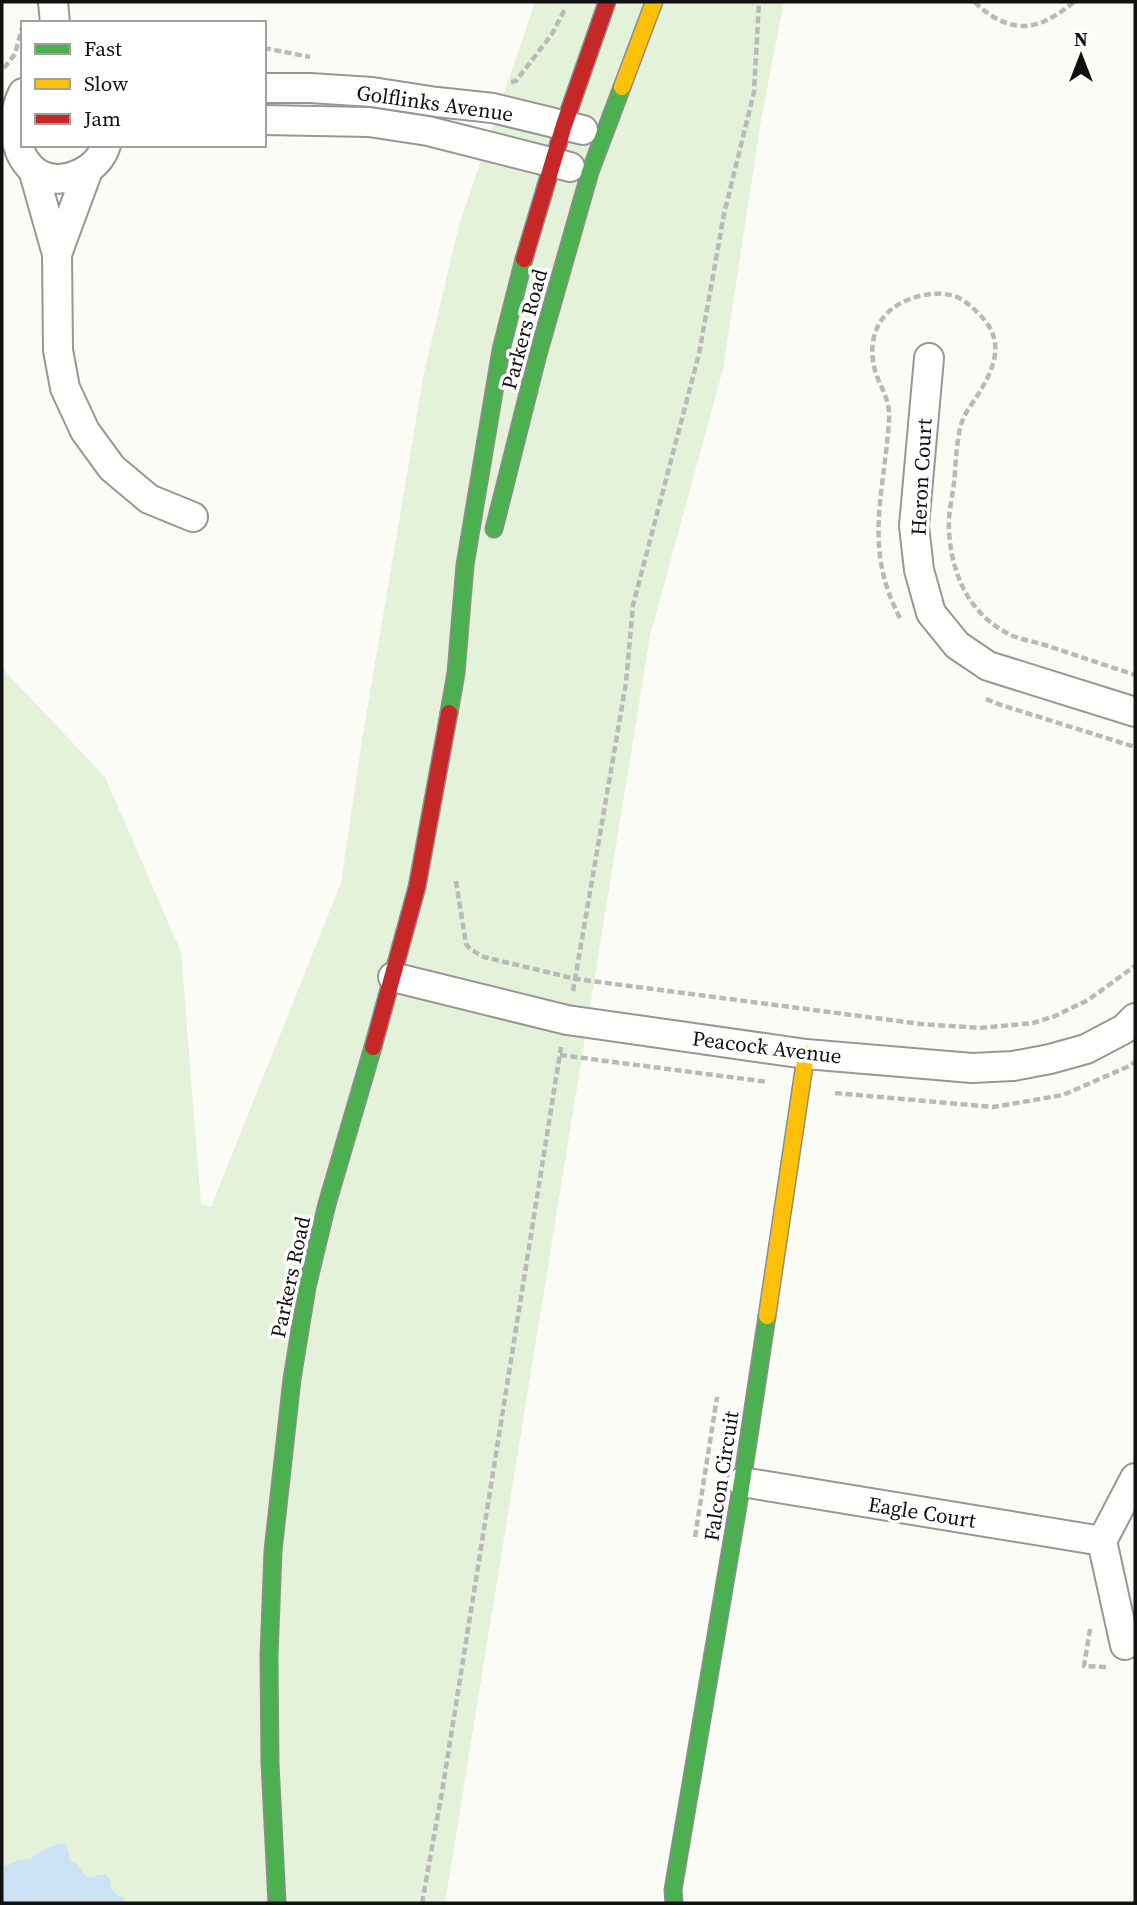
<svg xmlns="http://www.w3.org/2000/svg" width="1137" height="1905" font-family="'Source Serif 4',serif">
	<rect width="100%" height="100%" fill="#fcfcf7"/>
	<path fill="#e3f2d8" d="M535,2H784L761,120L723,369L650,636L445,1903H2V668L105,777L181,952L201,1204L211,1207L341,883L362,740L424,373L459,225Z"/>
	<path fill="#cee2f5" d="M62,1843L67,1846L71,1862L77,1864L86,1877L93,1878L97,1875H106L110,1879C111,1891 113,1894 124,1898L123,1903H2V1867L19,1860L30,1859L46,1848Z"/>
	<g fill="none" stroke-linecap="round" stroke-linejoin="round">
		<defs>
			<g id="street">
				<path d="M53,2L55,23"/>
				<path d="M264,88H310L372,92L437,102L493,108L583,130"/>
				<path d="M23,93C0,137 29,198 81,173C93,167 102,158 106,145"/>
				<path d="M264,120L369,122L428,131L570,167"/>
				<path d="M34,173L57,254L58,350L65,388L85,431L112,468L149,499L193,517"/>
				<path d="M57,254L88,170"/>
				<path d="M929,358L914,526L919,570L931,613L957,645L988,666L1135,712"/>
				<path d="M393,977L567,1020L806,1054L972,1068L1013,1066L1050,1059L1086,1049L1124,1029L1135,1018"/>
				<path d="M742,1482L1102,1541"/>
				<path d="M1125,1645L1102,1541L1135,1478"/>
			</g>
			<g id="fast">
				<path d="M494,529L537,358L590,172L622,87"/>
				<path d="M449,713L456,673L465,565L501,350L524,259"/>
				<path d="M277,1903L270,1763L269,1656L273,1551L292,1379L307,1287L327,1204L373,1047"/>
				<path d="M674,1903L673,1890L742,1482L767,1316"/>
			</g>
			<g id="slow">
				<path d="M622,87L654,2"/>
				<path d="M767,1316L806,1054"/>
			</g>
			<g id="jam">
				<path d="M524,259L564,125L607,2"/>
				<path d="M373,1047L417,887L449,713"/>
			</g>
		</defs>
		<use href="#street" stroke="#979795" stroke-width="32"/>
		<use href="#fast" stroke="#8d8d8b" stroke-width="19"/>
		<use href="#slow" stroke="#8d8d8b" stroke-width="19"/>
		<use href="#jam" stroke="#8d8d8b" stroke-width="19"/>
		<g stroke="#b9b9b8" stroke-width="4.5" stroke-dasharray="7 3.5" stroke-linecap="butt">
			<path d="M975,2C980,8 986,12 992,16C1024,36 1048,23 1074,2"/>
			<path d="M264,48L310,57"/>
			<path d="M4,68L15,54L23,24"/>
			<path d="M511,82L516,81L552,34L565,9"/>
			<path d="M900,618C863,548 884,495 889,421C891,395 876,384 873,361C869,331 883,309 910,299C926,293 946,291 961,299C969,304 975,310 981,316C1005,341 995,367 979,393C973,403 964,413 961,425C956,443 956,464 954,483C952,498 948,515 949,530C951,571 967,611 1005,632C1016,639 1032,641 1045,645C1075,655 1105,665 1135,675"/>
			<path d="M986,699L1001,705L1135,747"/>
			<path d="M456,881L466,944L470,949L484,957L576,979L921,1024L980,1028L1033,1023L1055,1016L1088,1000L1135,966"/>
			<path d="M573,991L626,683L633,605L699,354L724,214L754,92L759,2"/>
			<path d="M560,1055L768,1082"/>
			<path d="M835,1093L993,1107L1063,1095L1127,1067L1135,1062"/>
			<path d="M695,1537L717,1397"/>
			<path d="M1090,1629L1084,1666L1107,1667"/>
			<path d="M422,1903L442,1792L561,1047"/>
		</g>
		<use href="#street" stroke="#fffffe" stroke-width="28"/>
		<use href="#fast" stroke="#4caf50" stroke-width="16"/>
		<use href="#slow" stroke="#ffc107" stroke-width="16"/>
		<use href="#jam" stroke="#c62828" stroke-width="16"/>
	</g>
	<g text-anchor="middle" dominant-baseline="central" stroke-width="7" stroke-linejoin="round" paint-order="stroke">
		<g font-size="21" fill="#111" stroke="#fff">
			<text transform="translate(435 103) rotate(8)">Golflinks Avenue</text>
			<text transform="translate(524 329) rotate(-75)">Parkers Road</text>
			<text transform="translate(921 477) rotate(-87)">Heron Court</text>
			<text transform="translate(767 1047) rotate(7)">Peacock Avenue</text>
			<text transform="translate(290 1277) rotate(-78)">Parkers Road</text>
			<text transform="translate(721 1476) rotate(-81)">Falcon Circuit</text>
			<text transform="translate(922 1512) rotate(9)">Eagle Court</text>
		</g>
	</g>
	<rect width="1137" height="1905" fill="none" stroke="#111111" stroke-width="7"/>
	<rect x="21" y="21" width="245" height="126" fill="#ffffff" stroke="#a0a0a0" stroke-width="2"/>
	<rect x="35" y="44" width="35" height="10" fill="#4caf50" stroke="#a0a0a0" stroke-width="2"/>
	<text x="84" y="56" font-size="21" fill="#111111">Fast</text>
	<rect x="35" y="79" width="35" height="10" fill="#ffc107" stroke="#a0a0a0" stroke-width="2"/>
	<text x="84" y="91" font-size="21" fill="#111111">Slow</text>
	<rect x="35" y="114" width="35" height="10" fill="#c62828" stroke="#a0a0a0" stroke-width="2"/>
	<text x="84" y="126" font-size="21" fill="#111111">Jam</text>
	<g transform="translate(1081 56)" stroke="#ffffff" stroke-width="5" paint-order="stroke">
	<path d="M0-5L12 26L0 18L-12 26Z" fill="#111111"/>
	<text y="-10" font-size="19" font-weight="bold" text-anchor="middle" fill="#111111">N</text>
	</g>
</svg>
